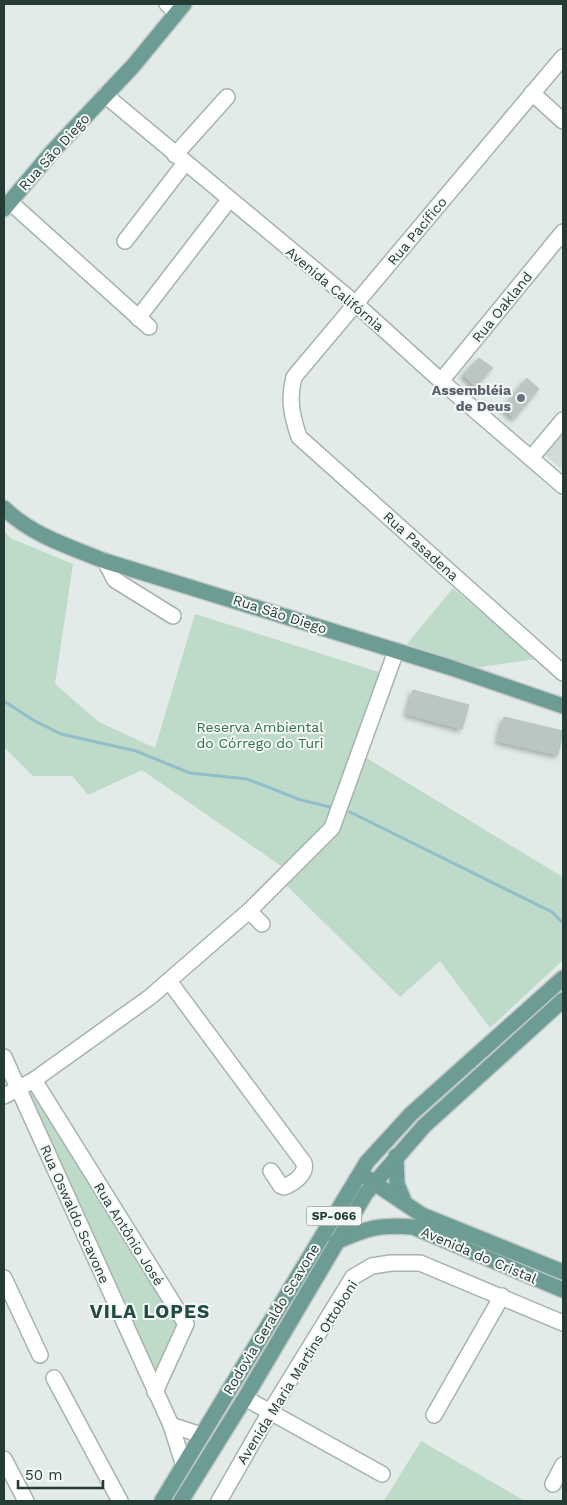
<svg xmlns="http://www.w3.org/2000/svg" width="567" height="1505" font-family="'Work Sans',sans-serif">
	<defs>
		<filter id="shadow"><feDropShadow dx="-3" dy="3" stdDeviation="2.5" flood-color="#0004"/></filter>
	</defs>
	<rect width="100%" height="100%" fill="#e3ebe8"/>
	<path fill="#d2dbd7" d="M563,433V470L545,455Z"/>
	<g fill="#bedac8">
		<path d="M4,530L10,538L73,564L55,684L99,722L155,748L195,614L382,673L355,751L563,877V960L490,1028L440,961L400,997L286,885L284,868L142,770L88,795L72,776H33L4,747Z"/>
		<path d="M453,588L536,659L473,668L407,644Z"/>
		<path d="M34,1080L186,1324L155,1392L19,1090Z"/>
		<path d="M421,1441L525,1501H384Z"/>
	</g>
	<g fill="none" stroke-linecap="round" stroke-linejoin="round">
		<g stroke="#91becb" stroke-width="3">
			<path d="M4,701L33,720L61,734L136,751L190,773L247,779L301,800L330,807"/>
			<path d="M350,812L552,912L563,923"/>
		</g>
	</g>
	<g fill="#b9c6c1" stroke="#b6c4bf" filter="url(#shadow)">
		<path d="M479,358L493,368L475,387L463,375Z"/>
		<path d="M527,378L539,389L514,419L503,408Z"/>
		<path d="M413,690L469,705L462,729L407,714Z"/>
		<path d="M504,717L563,731L558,755L498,741Z"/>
	</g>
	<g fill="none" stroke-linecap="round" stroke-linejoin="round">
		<defs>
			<g id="minor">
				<path d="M167,4L175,12"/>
				<path d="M563,57L294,377C288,400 292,416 299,437L563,673"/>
				<path d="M532,93L563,121"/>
				<path d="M105,95L356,304L441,381L563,486"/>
				<path d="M175,155L227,97"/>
				<path d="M10,202L149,327"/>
				<path d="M125,241L185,163"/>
				<path d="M138,318L229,200"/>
				<path d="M441,381L563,232"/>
				<path d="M531,458L563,420"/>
				<path d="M105,561L115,580L173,616"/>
				<path d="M249,911L262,924"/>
				<path d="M169,981L304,1163C307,1174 294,1183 284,1187L281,1186L271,1171"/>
				<path d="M4,1057L171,1425L183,1463"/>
				<path d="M34,1080L186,1324L155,1392"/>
				<path d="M4,1096L34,1080L150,997L249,911L332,828L396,651"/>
				<path d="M4,1278L40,1355"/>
				<path d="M54,1378L120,1501"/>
				<path d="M245,1398L382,1474"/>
				<path d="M434,1415L502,1296"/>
				<path d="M171,1425L201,1435"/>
				<path d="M4,1459L26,1501"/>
				<path d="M553,1484L563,1465"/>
				<path d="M219,1501L270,1412L353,1277L372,1266L391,1263H420L563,1323"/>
			</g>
			<g id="major">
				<path d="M4,209L52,152L133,66L184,4"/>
				<path d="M4,508C31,535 70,547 105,561L452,668L563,706"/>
				<path d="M396,1156L397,1184L404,1201"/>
				<path d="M367,1178L422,1215L563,1272"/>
				<path d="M336,1242C367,1228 380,1224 413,1227L563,1290"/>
				<path d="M162,1501L367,1162L411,1114L563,978"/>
				<path d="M181,1501L245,1398L366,1193L424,1126L563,1000"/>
			</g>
		</defs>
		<use href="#minor" stroke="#a6b3af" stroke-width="18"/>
		<use href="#major" stroke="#c2c8c7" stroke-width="18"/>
		<use href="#minor" stroke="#fff" stroke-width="15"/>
		<use href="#major" stroke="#6c9c93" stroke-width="15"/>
	</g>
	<circle fill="#6b7280" stroke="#f3f8f6" stroke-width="2" cx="521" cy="398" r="5"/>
	<g text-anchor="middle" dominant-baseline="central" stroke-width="4" stroke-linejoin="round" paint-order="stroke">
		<rect fill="#f3f8f6" stroke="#637470" stroke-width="1" x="306.5" y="1206.5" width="55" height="19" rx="4"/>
		<g font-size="12" font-weight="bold" fill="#253b36">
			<text x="334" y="1216">SP-066</text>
		</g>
		<g font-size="14" fill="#253b36" stroke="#f3f8f6">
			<text transform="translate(54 152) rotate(-48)">Rua São Diego</text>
			<text transform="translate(417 231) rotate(-50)">Rua Pacífico</text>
			<text transform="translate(335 289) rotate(40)">Avenida Califórnia</text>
			<text transform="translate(502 307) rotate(-51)">Rua Oakland</text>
			<text transform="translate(421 546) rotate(42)">Rua Pasadena</text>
			<text transform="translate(280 614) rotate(18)">Rua São Diego</text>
			<text transform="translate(75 1214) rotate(66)">Rua Oswaldo Scavone</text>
			<text transform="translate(129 1234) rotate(58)">Rua Antônio José</text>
			<text transform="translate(479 1255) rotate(23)">Avenida do Cristal</text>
			<text transform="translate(271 1319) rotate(-59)">Rodovia Geraldo Scavone</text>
			<text transform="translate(297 1372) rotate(-58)">Avenida Maria Martins Ottoboni</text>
		</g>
		<g font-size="14" font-weight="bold" fill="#5b616d" stroke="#f3f8f6" text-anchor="end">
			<text x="511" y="390">Assembléia<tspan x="511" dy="16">de Deus</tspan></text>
		</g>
		<g font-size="14" fill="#336e4e" stroke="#f3f8f6">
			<text x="260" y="727">Reserva Ambiental<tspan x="260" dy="16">do Córrego do Turi</tspan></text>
		</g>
		<g font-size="19" font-weight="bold" letter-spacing="1" fill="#234b44" stroke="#f3f8f6">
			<text x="150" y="1311">VILA LOPES</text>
		</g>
	</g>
	<rect width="567" height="1505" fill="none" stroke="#253b36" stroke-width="10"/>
	<path d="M18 1480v8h85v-8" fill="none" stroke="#253b36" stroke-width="2.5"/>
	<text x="25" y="1480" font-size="15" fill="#253b36" stroke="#f3f8f6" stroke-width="4" paint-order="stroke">50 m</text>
</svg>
